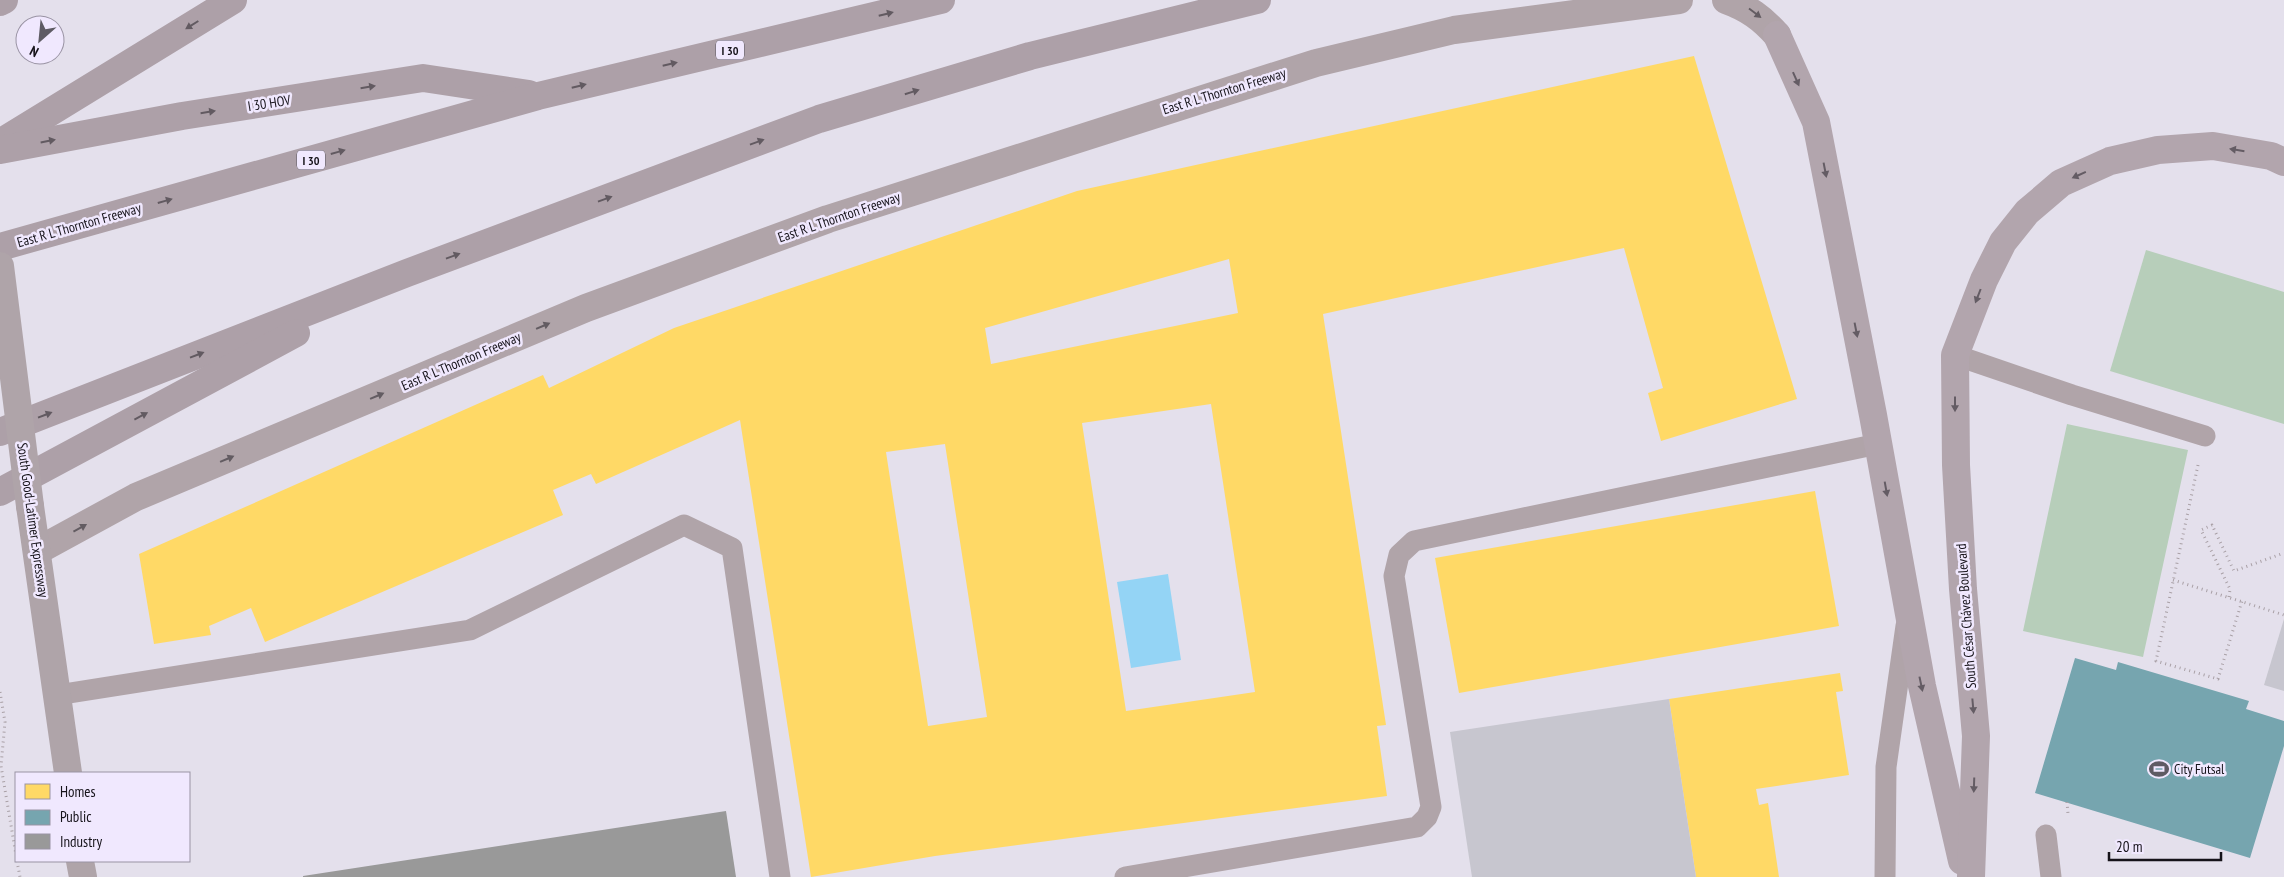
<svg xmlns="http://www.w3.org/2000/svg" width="2284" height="877" font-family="'PT Sans Narrow',sans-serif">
	<rect width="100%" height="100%" fill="#e4e0ec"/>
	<g fill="#b7ceba">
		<path d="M2146,250L2284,292V424L2110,371Z"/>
		<path d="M2067,424L2188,450L2143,657L2023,631Z"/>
	</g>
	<path fill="#94d4f5" d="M1168,574L1181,660L1131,668L1117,582Z"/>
	<g fill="#ffd966" fill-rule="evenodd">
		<path d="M1694,56L1797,399L1661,441L1648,393L1663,388L1624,248L1323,314L1386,725L1377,726L1387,796L935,856L811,877L740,420L596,484L591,474L553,490L563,515L265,642L251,608L209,626L211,635L154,644L139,554L543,375L549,388L674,328L1077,191ZM1229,259L1238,313L991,364L985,328ZM1211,404L1255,692L1126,711L1082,423ZM945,444L987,717L928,726L886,452Z"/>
		<path d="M1815,491L1839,626L1459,693L1435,558Z"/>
		<path d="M1840,673L1843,691L1836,692L1849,775L1756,789L1759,805L1768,803L1779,877H1696L1669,699Z"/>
	</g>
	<path fill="#76a5af" d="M2075,658L2116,670L2118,662L2249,701L2246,709L2284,721V746L2250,858L2035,793Z"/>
	<path fill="#999" d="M726,811L736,877H303V876Z"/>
	<g fill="#c7c6cf">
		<path d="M2284,619V691L2264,685Z"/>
		<path d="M1669,699L1696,877H1472L1450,732Z"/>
	</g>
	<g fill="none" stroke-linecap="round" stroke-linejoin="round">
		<g stroke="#a9a0a6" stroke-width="3" stroke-dasharray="1 4" stroke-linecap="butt">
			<path d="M2198,465L2156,661L2218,679L2242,601"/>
			<path d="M2173,580L2284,615"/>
			<path d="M2229,597L2230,589L2201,530L2212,525L2234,571L2284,553"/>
			<path d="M0,692L5,722L1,766L16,855"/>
			<path d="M2067,802L2068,814"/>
			<path d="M17,861L20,877"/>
		</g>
		<g stroke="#b0a4a9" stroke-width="21">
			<path d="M1955,355L2072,395L2205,436"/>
			<path d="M57,695L470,630L684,525L732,548L780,877"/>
			<path d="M2046,835L2051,877"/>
			<path d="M1125,877L1417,827L1427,817L1431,807L1394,576L1399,555L1414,541L1878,444"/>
			<path d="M1885,877L1886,767L1906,626"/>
		</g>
		<g stroke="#b0a4a9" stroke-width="28">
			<path d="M1726,0C1748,8 1762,18 1777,35"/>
			<path d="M37,551L136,497L586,308L828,219L1316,63L1454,30L1679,0"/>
		</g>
		<g stroke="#afa4a9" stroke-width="28">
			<path d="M30,506L68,773"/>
			<path d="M80,861L83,877"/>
		</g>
		<g stroke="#b2a5ad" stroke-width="28">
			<path d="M1777,35L1816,122L1873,415L1922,686L1962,861"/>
			<path d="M1971,877L1976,736L1963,589L1956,465L1955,355L1984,280L2003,242L2027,212L2061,183L2110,161L2158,150L2213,146L2271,156L2284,162"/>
		</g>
		<g stroke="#ada0a8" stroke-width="28">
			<path d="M0,2L4,0"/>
			<path d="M0,143L233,0"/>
			<path d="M0,150L182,116L423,78L529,94"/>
			<path d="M0,247L538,96L941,0"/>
			<path d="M0,432L407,273L819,119L1030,56L1257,0"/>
			<path d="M0,492L296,333"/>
		</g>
		<path stroke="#afa4a9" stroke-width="28" d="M0,266L30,506"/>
	</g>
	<defs><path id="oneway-solid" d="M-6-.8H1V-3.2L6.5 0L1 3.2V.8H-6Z" transform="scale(1.25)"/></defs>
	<g fill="#635c62">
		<use href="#oneway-solid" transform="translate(1755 13) rotate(37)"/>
		<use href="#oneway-solid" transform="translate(543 326) rotate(-23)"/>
		<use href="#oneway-solid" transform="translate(377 396) rotate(-23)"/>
		<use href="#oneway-solid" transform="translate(227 459) rotate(-23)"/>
		<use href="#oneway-solid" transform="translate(80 528) rotate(-29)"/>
	</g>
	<g fill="#625a61">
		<use href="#oneway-solid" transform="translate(886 14) rotate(-14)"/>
		<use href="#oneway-solid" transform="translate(192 25) rotate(148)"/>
		<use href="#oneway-solid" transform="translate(670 64) rotate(-13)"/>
		<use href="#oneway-solid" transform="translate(579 86) rotate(-14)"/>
		<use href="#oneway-solid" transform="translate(368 87) rotate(-9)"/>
		<use href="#oneway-solid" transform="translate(912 92) rotate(-17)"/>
		<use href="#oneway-solid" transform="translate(208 112) rotate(-9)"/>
		<use href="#oneway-solid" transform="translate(48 141) rotate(-11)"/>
		<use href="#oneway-solid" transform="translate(757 142) rotate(-20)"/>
		<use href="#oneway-solid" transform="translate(338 152) rotate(-16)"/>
		<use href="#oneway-solid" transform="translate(605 199) rotate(-20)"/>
		<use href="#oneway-solid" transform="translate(165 201) rotate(-16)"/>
		<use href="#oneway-solid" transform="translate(453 256) rotate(-20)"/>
		<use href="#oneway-solid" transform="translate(197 355) rotate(-21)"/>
		<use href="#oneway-solid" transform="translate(45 415) rotate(-21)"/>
		<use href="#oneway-solid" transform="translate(141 416) rotate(-28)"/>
	</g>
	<g fill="#645c64">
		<use href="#oneway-solid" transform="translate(1796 79) rotate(66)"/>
		<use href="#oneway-solid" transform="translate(2237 150) rotate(-171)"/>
		<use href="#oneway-solid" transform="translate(1825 170) rotate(79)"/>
		<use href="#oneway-solid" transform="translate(2079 175) rotate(156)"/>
		<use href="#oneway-solid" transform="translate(1978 296) rotate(111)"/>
		<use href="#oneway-solid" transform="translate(1856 330) rotate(79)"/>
		<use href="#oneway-solid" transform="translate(1955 404) rotate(90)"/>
		<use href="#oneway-solid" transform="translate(1886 489) rotate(80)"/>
		<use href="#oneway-solid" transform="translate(1921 684) rotate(78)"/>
		<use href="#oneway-solid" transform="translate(1973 706) rotate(85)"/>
		<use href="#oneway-solid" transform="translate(1974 785) rotate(92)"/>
	</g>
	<defs>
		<symbol id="stadium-bare" viewBox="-9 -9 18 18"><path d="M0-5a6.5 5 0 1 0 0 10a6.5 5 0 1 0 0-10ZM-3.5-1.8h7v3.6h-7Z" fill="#5e5b64" stroke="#f0e8fe" stroke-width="2.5" paint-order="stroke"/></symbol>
	</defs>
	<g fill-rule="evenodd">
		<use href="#stadium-bare" x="2145" y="755" width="28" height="28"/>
	</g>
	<g text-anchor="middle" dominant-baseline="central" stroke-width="5" stroke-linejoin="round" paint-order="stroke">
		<g fill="#f0e8fe" stroke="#57535e" stroke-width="1">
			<rect x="716" y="40.5" width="28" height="19" rx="4"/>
			<rect x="297" y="150.5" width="28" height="19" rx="4"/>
		</g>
		<g font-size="12" font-weight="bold" fill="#16131a">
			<text x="730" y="50">I 30</text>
			<text x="311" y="160">I 30</text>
		</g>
		<g font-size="14" fill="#16131a" stroke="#f0e8fe">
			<text transform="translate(1224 91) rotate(-17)">East R L Thornton Freeway</text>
			<text transform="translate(269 103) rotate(-9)">I 30 HOV</text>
			<text transform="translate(839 217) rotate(-19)">East R L Thornton Freeway</text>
			<text transform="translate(79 225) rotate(-16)">East R L Thornton Freeway</text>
			<text transform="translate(461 361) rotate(-23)">East R L Thornton Freeway</text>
			<text transform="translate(33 520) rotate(82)">South Good-Latimer Expressway</text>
			<text transform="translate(1966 616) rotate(-94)">South César Chávez Boulevard</text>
		</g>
		<g font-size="14" fill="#16131a" stroke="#f0e8fe" text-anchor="start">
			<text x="2174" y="769">City Futsal</text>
		</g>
	</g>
	<rect x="15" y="772" width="175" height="90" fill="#f0e8fe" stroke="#9993a3"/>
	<rect x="25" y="784" width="25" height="15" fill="#ffd966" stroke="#9993a3"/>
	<text x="60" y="797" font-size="15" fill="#16131a">Homes</text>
	<rect x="25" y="810" width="25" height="15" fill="#76a5af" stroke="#9993a3"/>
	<text x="60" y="822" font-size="15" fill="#16131a">Public</text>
	<rect x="25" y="834" width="25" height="15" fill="#999999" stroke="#9993a3"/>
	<text x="60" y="847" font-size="15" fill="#16131a">Industry</text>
	<g transform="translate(40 40) rotate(207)"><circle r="24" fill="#f0e8fe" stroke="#9993a3"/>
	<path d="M0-4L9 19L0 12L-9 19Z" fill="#5e5b64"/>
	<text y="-8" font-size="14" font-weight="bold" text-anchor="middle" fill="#16131a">N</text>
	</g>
	<path d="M2109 852v8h112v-8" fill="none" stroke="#16131a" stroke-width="2.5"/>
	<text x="2116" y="852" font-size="15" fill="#16131a" stroke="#f0e8fe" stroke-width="4" paint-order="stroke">20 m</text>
</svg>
